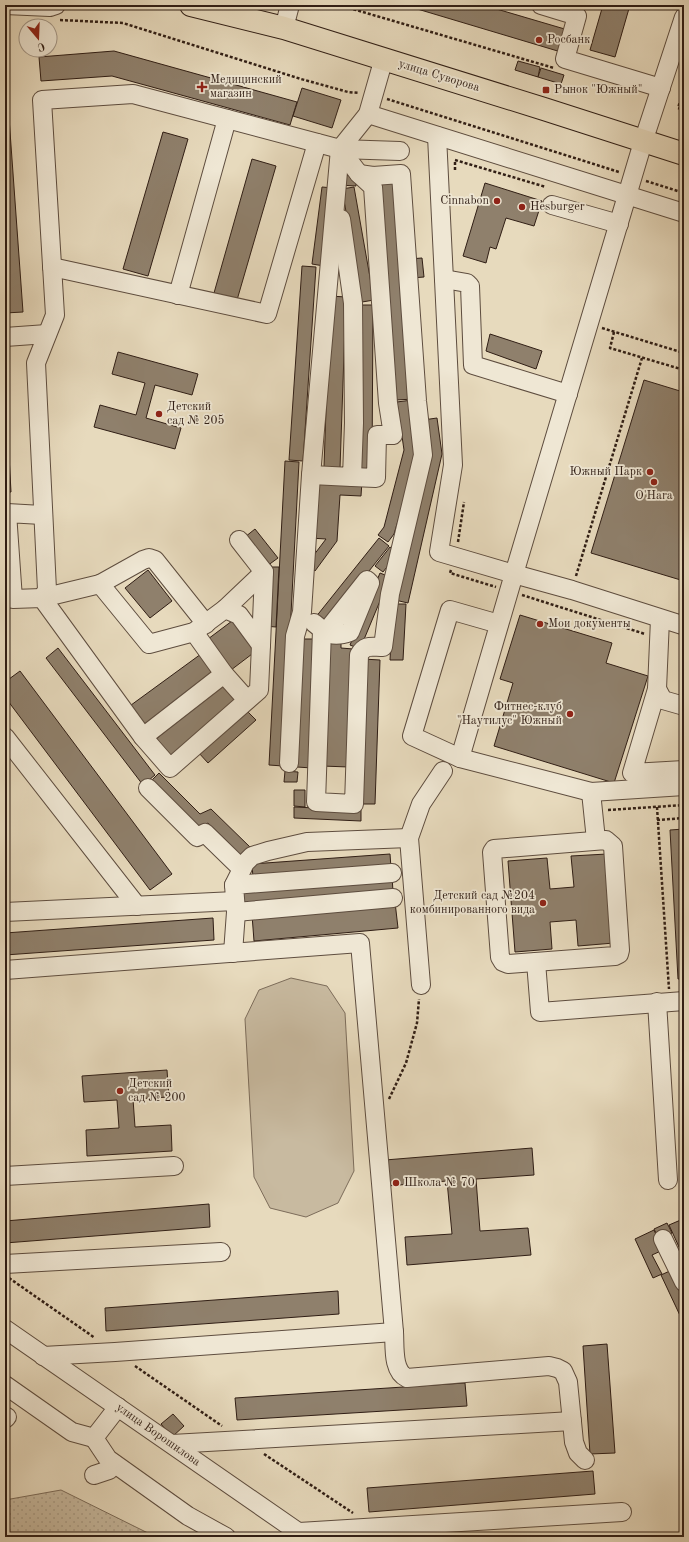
<svg xmlns="http://www.w3.org/2000/svg" width="689" height="1542" font-family="'Old Standard TT',serif">
	<defs>
		<pattern id="grass-dots" width="8" height="8" patternUnits="userSpaceOnUse"><rect width="8" height="8" fill="#c8baa0"/><path d="M2 2h.1M6 6h.1" fill="none" stroke="#ac9f89" stroke-width="1.8" stroke-linecap="round"/></pattern>
	</defs>
	<rect width="100%" height="100%" fill="#e7dabd"/>
	<filter id="stains"><feTurbulence type="fractalNoise" baseFrequency=".005" numOctaves="4"/><feColorMatrix values="0 0 0 0 .2 0 0 0 0 .09 0 0 0 0 .02 0 0 0 .5 -.17"/></filter>
	<radialGradient id="worn" r=".72"><stop offset=".6" stop-color="#630" stop-opacity="0"/><stop offset="1" stop-color="#630" stop-opacity=".3"/></radialGradient>
	<path fill="url(#grass-dots)" stroke="#7c6c5a" d="M61,1490L156,1537H5V1500Z"/>
	<path fill="#c8baa0" stroke="#7c6c5a" d="M291,978L327,986L345,1013L354,1171L338,1203L306,1217L270,1208L254,1177L245,1019L259,990Z"/>
	<g fill="none" stroke-linecap="round" stroke-linejoin="round">
		<path stroke="#796858" stroke-width="4" d="M5,1533L30,1537"/>
	</g>
	<g fill="#8f806c" stroke="#301e15">
		<path d="M404,5H483L568,30L561,52Z"/>
		<path d="M603,5H630L615,57L590,50Z"/>
		<path d="M114,51L297,102L290,125L112,76L41,81L39,57Z"/>
		<path d="M518,61L540,67L538,77L515,70Z"/>
		<path d="M5,62L23,312L5,313Z"/>
		<path d="M541,68L564,75L561,84L538,77Z"/>
		<path d="M302,88L341,100L332,128L293,116Z"/>
		<path d="M163,132L188,139L148,276L123,269Z"/>
		<path d="M252,159L276,166L237,300L214,293Z"/>
		<path d="M340,175L356,176V186L339,185Z"/>
		<path d="M399,177L415,399L395,400L380,179Z"/>
		<path d="M485,183L542,201L534,226L506,218L496,249L490,247L486,263L463,256Z"/>
		<path d="M322,187L333,188L324,266L312,264Z"/>
		<path d="M354,187L374,300L362,302L342,189Z"/>
		<path d="M422,258L424,277L411,278L409,259Z"/>
		<path d="M302,266L316,267L303,461L289,460Z"/>
		<path d="M330,296L346,297L340,468L324,467Z"/>
		<path d="M361,305H373L372,470L360,469Z"/>
		<path d="M490,334L542,351L536,369L486,351Z"/>
		<path d="M118,352L198,374L192,395L155,385L146,418L181,428L175,449L94,427L100,405L136,415L145,383L112,374Z"/>
		<path d="M644,380L680,391L682,386H684V581L591,553Z"/>
		<path d="M5,382L11,492H5Z"/>
		<path d="M412,400L419,451L394,534L388,542L378,535L384,527L404,450L397,402Z"/>
		<path d="M437,418L442,454L408,603L395,600L423,420Z"/>
		<path d="M285,461L299,462L283,766L269,765Z"/>
		<path d="M314,478L362,481L361,496L340,495L337,541L315,571L307,564L326,539L310,538Z"/>
		<path d="M255,529L278,558L267,566L245,537Z"/>
		<path d="M379,538L389,546L325,626L315,618Z"/>
		<path d="M390,547L398,553L383,572L375,566Z"/>
		<path d="M267,567H279L276,627L264,626Z"/>
		<path d="M148,570L172,601L150,618L125,588Z"/>
		<path d="M380,573L390,577L360,649L350,645Z"/>
		<path d="M393,604H406L403,660H390Z"/>
		<path d="M520,615L612,643L606,663L648,676L614,783L494,746L513,683L500,679Z"/>
		<path d="M232,621L256,651L231,670L208,639Z"/>
		<path d="M302,639H316L312,768L297,767Z"/>
		<path d="M326,639L341,640V648L353,649L349,767L322,766Z"/>
		<path d="M58,648L155,775L143,785L46,658Z"/>
		<path d="M201,654L215,673L141,727L127,708Z"/>
		<path d="M363,659L380,660L375,804H359Z"/>
		<path d="M20,671L172,874L150,890L5,697V682Z"/>
		<path d="M222,682L238,700L170,759L154,741Z"/>
		<path d="M245,709L256,720L208,763L198,752Z"/>
		<path d="M285,771L298,772L297,782H284Z"/>
		<path d="M159,773L200,814L211,809L251,848L242,856L208,823L197,829L150,782Z"/>
		<path d="M294,790H305V807L294,806Z"/>
		<path d="M294,807L361,810V821L294,818Z"/>
		<path d="M684,829V979H678L670,830Z"/>
		<path d="M390,854L391,868L253,878L252,864Z"/>
		<path d="M607,854L614,943L578,946L576,920L550,922L552,949L515,952L508,861L547,858L550,889L574,887L571,856Z"/>
		<path d="M392,876L393,892L242,904L241,888Z"/>
		<path d="M395,902L398,928L254,941L252,915Z"/>
		<path d="M213,918L214,940L5,955V933Z"/>
		<path d="M684,1029V1069L682,1030Z"/>
		<path d="M167,1070L169,1097L133,1099L135,1127L171,1125L172,1151L87,1156L86,1130L119,1128L117,1100L84,1102L82,1076Z"/>
		<path d="M532,1148L534,1175L476,1179L480,1231L528,1228L531,1255L407,1265L405,1237L452,1234L447,1181L387,1186L385,1160Z"/>
		<path d="M209,1204L210,1227L5,1243V1221Z"/>
		<path d="M683,1219L684,1221V1258L669,1225Z"/>
		<path d="M667,1223L672,1233L659,1239L654,1229Z"/>
		<path d="M654,1230L663,1250L652,1255L662,1274L653,1278L635,1239Z"/>
		<path d="M674,1269L684,1291V1324L661,1275Z"/>
		<path d="M338,1291L339,1314L106,1331L105,1308Z"/>
		<path d="M607,1344L615,1453L590,1454L583,1346Z"/>
		<path d="M465,1383L467,1406L237,1420L235,1398Z"/>
		<path d="M173,1414L184,1426L172,1437L161,1424Z"/>
		<path d="M593,1471L595,1494L369,1512L367,1488Z"/>
	</g>
	<g fill="none" stroke-linecap="round" stroke-linejoin="round">
		<defs>
			<g id="minor">
				<path d="M5,5L50,7L56,5"/>
				<path d="M541,5L577,16L565,59L661,88"/>
				<path d="M284,28L290,5"/>
				<path d="M368,114L684,213"/>
				<path d="M437,136L453,465L439,552L514,574L460,758"/>
				<path d="M340,149L359,174L373,187L388,403L393,435H377L376,478L352,477"/>
				<path d="M340,149L400,151"/>
				<path d="M552,205L619,224"/>
				<path d="M52,267L267,314L317,143"/>
				<path d="M444,279L467,283L470,286L473,365L568,394"/>
				<path d="M178,295L227,119"/>
				<path d="M5,337L47,334"/>
				<path d="M311,475L352,477L354,423L353,303L341,219"/>
				<path d="M42,515L7,513L13,599L42,598L143,737L170,768L259,690L261,645"/>
				<path d="M100,584L143,560L149,558L155,560L206,624"/>
				<path d="M42,598L47,590L36,363L55,315L42,100L133,94L340,149L368,114L384,58"/>
				<path d="M42,598L100,584L149,644L194,632L225,609L239,615L261,645L264,572L239,540"/>
				<path d="M225,609L264,572"/>
				<path d="M660,619L657,689L632,773L684,770"/>
				<path d="M314,623C327,634 333,638 350,632L370,583L367,580L325,633"/>
				<path d="M499,624L450,610L412,736L460,758L591,792L684,786"/>
				<path d="M682,625L572,590L514,574L643,142L684,17"/>
				<path d="M322,630L316,802L354,804L359,655C365,644 372,647 383,647L390,594L423,455L417,401L401,174L373,176L359,174"/>
				<path d="M194,632L224,674L247,700"/>
				<path d="M657,689L663,700L684,706"/>
				<path d="M5,737L137,906"/>
				<path d="M143,737L224,674"/>
				<path d="M289,763L295,636L302,612L311,475L340,149"/>
				<path d="M148,788L197,837L205,833L242,869"/>
				<path d="M591,792L596,840"/>
				<path d="M606,840L613,846L620,950L619,954L615,956L508,964L503,962L500,957L492,852L494,849Z"/>
				<path d="M234,885L245,863L252,856L268,851L307,842L409,838"/>
				<path d="M5,912L235,901"/>
				<path d="M236,912L393,898"/>
				<path d="M233,953L236,912L234,885L392,873"/>
				<path d="M536,962L540,1012L684,1001"/>
				<path d="M5,970L360,943L394,1332L115,1352L43,1356"/>
				<path d="M421,985L409,838L421,804L443,771"/>
				<path d="M657,1002L668,1180"/>
				<path d="M5,1176L174,1166"/>
				<path d="M663,1239L684,1282"/>
				<path d="M5,1264L221,1252"/>
				<path d="M5,1329L298,1532L313,1537"/>
				<path d="M394,1332C395,1346 392,1371 407,1378L549,1366L557,1368L563,1371L568,1382L574,1442L578,1453L585,1460"/>
				<path d="M5,1385L72,1432L94,1438L118,1407"/>
				<path d="M5,1419L7,1417"/>
				<path d="M94,1438L108,1459L188,1516L226,1537"/>
				<path d="M172,1444L572,1421"/>
				<path d="M94,1475L109,1470L114,1464"/>
				<path d="M299,1532L622,1512"/>
			</g>
			<path id="major" d="M191,5L284,28L544,109L684,154"/>
		</defs>
		<use href="#minor" stroke="#5e4d3f" stroke-width="20"/>
		<use href="#major" stroke="#301e15" stroke-width="24"/>
		<g stroke="#301e15" stroke-width="2.5" stroke-dasharray="3 2" stroke-linecap="butt">
			<path d="M339,5L554,68"/>
			<path d="M60,20L123,23L301,79L348,92L359,93"/>
			<path d="M684,89L678,108L684,110"/>
			<path d="M387,99L619,172"/>
			<path d="M455,170V160L546,187"/>
			<path d="M646,181L684,193"/>
			<path d="M602,328L684,353"/>
			<path d="M614,332L610,348L684,370"/>
			<path d="M458,542L464,502"/>
			<path d="M451,570L450,573L496,587"/>
			<path d="M576,576L642,358"/>
			<path d="M522,595L645,634"/>
			<path d="M657,807L669,989"/>
			<path d="M608,810L684,805"/>
			<path d="M657,820L684,818"/>
			<path d="M389,1099L406,1063L417,1023L419,999"/>
			<path d="M9,1278L95,1338"/>
			<path d="M135,1366L222,1426"/>
			<path d="M264,1454L353,1513"/>
		</g>
		<use href="#minor" stroke="#efe7d4" stroke-width="18"/>
		<use href="#major" stroke="#e7dabd" stroke-width="22"/>
	</g>
	<g fill="#8f2418" stroke="#efe7d4" stroke-width="1.5">
		<circle cx="539" cy="40" r="4"/>
		<path d="M200 81h4v4h4v4h-4v4h-4v-4h-4v-4h4z"/>
		<rect x="542" y="86" width="8" height="8" rx="2"/>
		<circle cx="497" cy="201" r="4"/>
		<circle cx="522" cy="207" r="4"/>
		<circle cx="159" cy="414" r="4"/>
		<circle cx="650" cy="472" r="4"/>
		<circle cx="654" cy="482" r="4"/>
		<circle cx="540" cy="624" r="4"/>
		<circle cx="570" cy="714" r="4"/>
		<circle cx="543" cy="903" r="4"/>
		<circle cx="120" cy="1091" r="4"/>
		<circle cx="396" cy="1183" r="4"/>
	</g>
	<g text-anchor="middle" dominant-baseline="central" stroke-width="3.5" stroke-linejoin="round" paint-order="stroke">
		<g font-size="12" fill="#301e15" stroke="#efe7d4" text-anchor="start">
			<text x="547" y="40">Росбанк</text>
			<text x="210" y="80">Медицинский<tspan x="210" dy="14">магазин</tspan></text>
			<text x="554" y="90">Рынок "Южный"</text>
			<text x="489" y="201" text-anchor="end">Cinnabon</text>
			<text x="530" y="207">Hesburger</text>
			<text x="167" y="407">Детский<tspan x="167" dy="14">сад № 205</tspan></text>
			<text x="642" y="472" text-anchor="end">Южный Парк</text>
			<text x="654" y="496" text-anchor="middle">O'Hara</text>
			<text x="548" y="624">Мои документы</text>
			<text x="562" y="707" text-anchor="end">Фитнес-клуб<tspan x="562" dy="14">"Наутилус" Южный</tspan></text>
			<text x="535" y="896" text-anchor="end">Детский сад №204<tspan x="535" dy="14">комбинированного вида</tspan></text>
			<text x="128" y="1084">Детский<tspan x="128" dy="14">сад № 200</tspan></text>
			<text x="404" y="1183">Школа № 70</text>
		</g>
		<g font-size="12" fill="#301e15" stroke="#efe7d4">
			<text transform="translate(439 76) rotate(17)">улица Суворова</text>
			<text transform="translate(158 1435) rotate(35)">улица Ворошилова</text>
		</g>
	</g>
	<rect width="689" height="1542" fill="none" stroke="#e7dabd" stroke-width="20"/>
	<rect x="6" y="6" width="677" height="1530" fill="none" stroke="#301e15" stroke-width="2"/>
	<rect x="10" y="10" width="669" height="1522" fill="none" stroke="#301e15"/>
	<g transform="translate(38 38) rotate(161)"><circle r="19" fill="#efe7d4" stroke="#a39788"/>
	<path d="M0-3L7 15L0 10L-7 15Z" fill="#8f2418"/>
	<text y="-6" font-size="11" font-weight="bold" text-anchor="middle" fill="#301e15">С</text>
	</g>
	<rect width="100%" height="100%" filter="url(#stains)"/>
	<rect width="100%" height="100%" fill="url(#worn)"/>
</svg>
